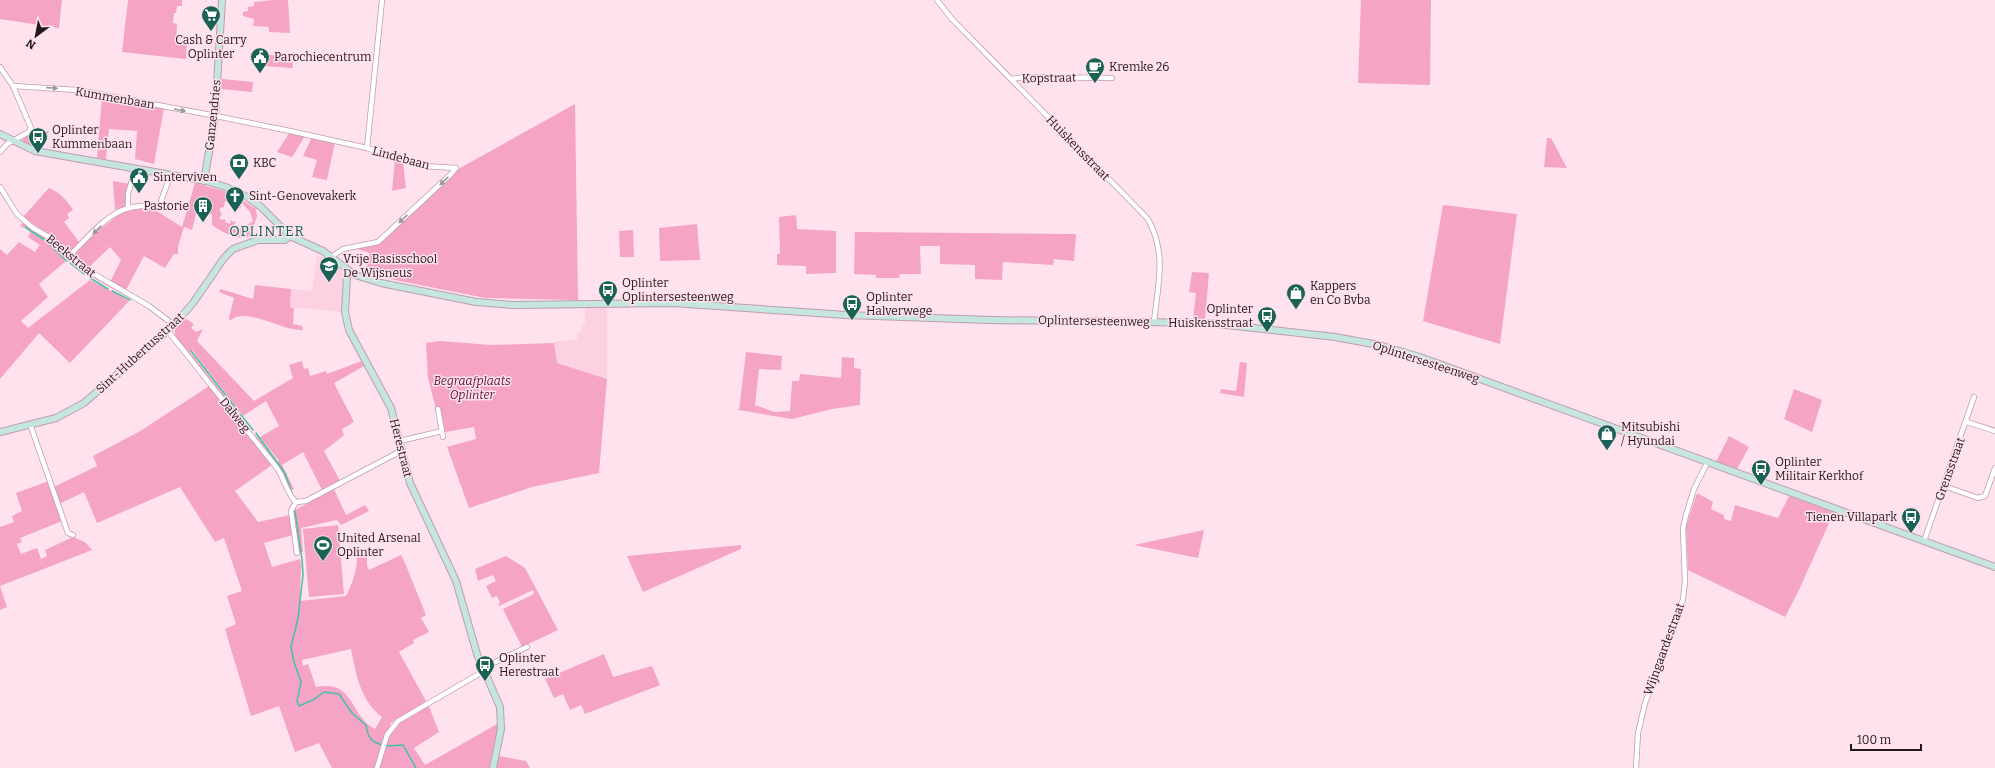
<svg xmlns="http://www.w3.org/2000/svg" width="1995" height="768" font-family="Bitter,serif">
	<rect width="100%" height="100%" fill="#ffe2ed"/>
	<g fill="#fcd1e2">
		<path d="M317,255L327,259L343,273V312L290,307L291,289L312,291Z"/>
		<path d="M607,307V379L557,363L554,342L577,339V332H581V325H585V308Z"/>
	</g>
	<g fill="#f5a4c6" fill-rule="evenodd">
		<path d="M0,0H62L59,28L0,19Z"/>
		<path d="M128,0H182V6H177L176,13H174L173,23L177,24L176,41L187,43L186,59L122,52Z"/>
		<path d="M273,0H288L290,33L269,32V27L253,26L254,19L243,16V12L248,11V7L254,6V2Z"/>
		<path d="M1361,0H1431L1430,85L1358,83Z"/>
		<path d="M250,53L292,57L293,68L252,65L253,60L250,57Z"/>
		<path d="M222,79L253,82L252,92L221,89Z"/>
		<path d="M102,97L164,108L154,164L135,159L137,131L109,129L106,159L97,158Z"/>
		<path d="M575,104L578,300L485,298L365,274L370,253L353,248L380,242L460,168Z"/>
		<path d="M49,131L41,149L23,142V138L32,132Z"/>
		<path d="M290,132L305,136L292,157L277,152Z"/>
		<path d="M312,137L335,142L327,180L312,177L317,160L303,156Z"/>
		<path d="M1547,138H1551L1567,168L1544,167Z"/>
		<path d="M395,159L403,162L406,188L392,191Z"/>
		<path d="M113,181L130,184L126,206L115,210Z"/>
		<path d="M195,183L231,193L256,209L257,217L249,236C237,241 222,232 212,225V214H196L192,230L184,227L178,246V254H174L165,268L144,256L126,290L110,282L121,260L110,247L87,269L73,256L93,235L117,216L127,211L157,206L155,210L182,227ZM225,201L231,204L232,202L236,204L235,208L238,207L240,209L242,203L250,212L253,221L246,226L233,228L236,221L233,222L231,220L230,224L225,222L226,220L219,219L222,214L220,212V208L224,207Z"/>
		<path d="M49,188C59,192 67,200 73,210L67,214L69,218L64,222L80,243L69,254L55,239L23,217Z"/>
		<path d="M1443,205L1517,214L1500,344L1423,321Z"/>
		<path d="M796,215L797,229L836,231V273L806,274V266L777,265V254H780L779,217Z"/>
		<path d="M23,223L50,240L84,271L132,298L131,299L83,272L47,240L25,226L23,228L20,225Z"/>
		<path d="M697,224L700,260L660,261L659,228Z"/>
		<path d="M633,230L634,257H620L619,231Z"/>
		<path d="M31,231L49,243L66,261L39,284L48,297L21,321L28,328L90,280L129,301L70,363L39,333L0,379V249L7,255L19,242L35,252L40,245L28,237Z"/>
		<path d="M855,232L1076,234L1074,261L1054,259L1053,265L1003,262L1002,280L975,279V265L940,264V246H920L921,274H900L899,278H876V275L854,274Z"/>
		<path d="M1192,272L1209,273L1205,320L1193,319L1196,293L1189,292Z"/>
		<path d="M255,285L291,289L290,307L294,308L293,324L302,326L303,330C283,332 244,305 230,321L229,318L234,298L219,292L221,289L253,299Z"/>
		<path d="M185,318L194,324L191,328L196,332L203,329L197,341L254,401L293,378L289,365L302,361L304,369L308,368L310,376L326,371L327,374L362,361L364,366L334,383L354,422L342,429L344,435L324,451L340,481L322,490L303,452L282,465L294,489L291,490L283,472L254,436L256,435L277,462L279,461L260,437L279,426L266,401L243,416L192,350L190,352L237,411L235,412L175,336V330Z"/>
		<path d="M440,341L491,345L554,343L557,363L607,379L599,473L532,487L469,508L447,447L476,439L474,427L445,432L440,408L436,409L428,378L426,343Z"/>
		<path d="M746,352L782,356L781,370L759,369L755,405L774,412L790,411L792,381H799L800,374L841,378L842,357L854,358V368L861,369L860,405L832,409L792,419L739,410Z"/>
		<path d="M1240,362L1247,363L1244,397L1220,393L1221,389L1236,391Z"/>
		<path d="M209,386L272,465L235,491L258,522L290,515L293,535L264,543L272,567L300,559L301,565L300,601L346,596C352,584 358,568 357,554L367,557V566L369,570L401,555L405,563L426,615L421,618L429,632L413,640L414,643L399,652L426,701L391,723L375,768H332L319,743L295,752L279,706L251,716L225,629L236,624L227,596L242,591L224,538L215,542L180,487L97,523L84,492L59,504L54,487L97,466L93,456L142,430ZM351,649C356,674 360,700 382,717L375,729C348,715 356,680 316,687L308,664L303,666L302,660Z"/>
		<path d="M1794,389L1822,400L1812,432L1784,419Z"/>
		<path d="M1729,436L1749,447L1737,469L1716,462Z"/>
		<path d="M49,481L62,521L20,538L22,542L17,544L21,554L37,548L41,559L47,556L45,550L73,537L85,542L92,550L0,586V527L14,522L12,516L22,511L16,493Z"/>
		<path d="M334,489L346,515L365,505L369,511L341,525L337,520L301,528L303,552H298L293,511Z"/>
		<path d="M1697,493L1713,502L1711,509L1724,515V519L1731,521L1735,505L1778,518L1789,496L1834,512L1799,590L1785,617L1688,570L1686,526Z"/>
		<path d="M338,525L344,594L309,597L303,529Z"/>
		<path d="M1204,530L1198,558L1134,545Z"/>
		<path d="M741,545V549L643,592L627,556Z"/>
		<path d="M506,556L525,568L558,630L522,647L503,609L534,594L533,590L499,606L498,604L500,603L497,596L492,598L486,586L496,581L493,575L478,581L475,569Z"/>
		<path d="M0,586L7,607L0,610Z"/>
		<path d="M604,654L613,677L652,666L660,685L585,714L581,705L570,710L563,694L554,698L545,679Z"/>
		<path d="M428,704L439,732L414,748L425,765L499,723L489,768H378L388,735L394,726Z"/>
		<path d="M499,756L526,761L530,768H496Z"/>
	</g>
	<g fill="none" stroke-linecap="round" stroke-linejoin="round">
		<g stroke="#43c0a9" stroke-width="1.5">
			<path d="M25,227L45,240L67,261"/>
			<path d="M70,263L84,274"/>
			<path d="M90,278L108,289"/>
			<path d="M112,291L130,300"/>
			<path d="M191,351L238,411"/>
			<path d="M240,414L253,430"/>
			<path d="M256,433L285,473L293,496"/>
			<path d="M295,511L302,559L303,575L298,618L291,647L294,662L301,682L297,701L299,706L313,700L324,692L339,694L352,713L366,725C368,737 370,741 382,745"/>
			<path d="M385,746L403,745L416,768"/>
		</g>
		<defs>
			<g id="street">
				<path d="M937,0L952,19L1148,219C1167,253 1158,285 1154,322"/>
				<path d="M0,67L13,86L31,128L29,132L7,144L0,152"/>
				<path d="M1011,79L1026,77L1112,78"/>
				<path d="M13,86L77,90L211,115L290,131L367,148L423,166L456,168"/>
				<path d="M367,148L382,0"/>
				<path d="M0,187L17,214L33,228L49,237L82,267L149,306L174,325"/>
				<path d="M128,208V194L135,169"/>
				<path d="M69,256C86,240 105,214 129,208C139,205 150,207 160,204L170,176"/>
				<path d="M331,257L343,249L378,242L451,174L456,168"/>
				<path d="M168,331L277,468C284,478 288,496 296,502L306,501L401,451"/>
				<path d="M438,409L443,437"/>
				<path d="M1967,422L1995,431"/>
				<path d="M30,424L68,533L73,535"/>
				<path d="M400,441L442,431"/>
				<path d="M1944,486L1978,498L1985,496L1995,468"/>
				<path d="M296,502L291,511L297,553"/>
				<path d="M1924,541L1974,397"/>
				<path d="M483,668L527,647"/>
				<path d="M377,768L387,735L398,721L484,671"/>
				<path d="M1636,768L1638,733L1645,703L1678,618L1683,599L1685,581L1683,529L1686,515L1694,489L1707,463"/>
			</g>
			<g id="secondary">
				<path d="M0,134L35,151L206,181L226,187L247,197L261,207L290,236L323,251L355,275L381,283L476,302L512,305L673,303L846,315L990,320L1209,323L1335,337L1379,345L1420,357L1995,567"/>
				<path d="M204,181L215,117L222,0"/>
				<path d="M349,272L347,277L345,312L349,330L391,408L410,483L456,581L477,654L500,707L501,729L493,768"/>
				<path d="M0,432L56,418L84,403L174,325L193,303L224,258L233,249L258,240H285L290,236"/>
			</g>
		</defs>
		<use href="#street" stroke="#be9daa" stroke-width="6"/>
		<use href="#secondary" stroke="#be9daa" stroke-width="8"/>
		<use href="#street" stroke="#fff" stroke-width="4.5"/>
		<use href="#secondary" stroke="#c5e6e0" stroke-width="6"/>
	</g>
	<defs><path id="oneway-solid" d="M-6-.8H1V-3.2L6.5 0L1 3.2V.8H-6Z"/></defs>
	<g fill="#9c9799">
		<use href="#oneway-solid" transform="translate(52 88) rotate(4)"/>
		<use href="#oneway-solid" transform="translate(180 110) rotate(10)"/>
		<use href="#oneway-solid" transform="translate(444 181) rotate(137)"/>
		<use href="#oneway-solid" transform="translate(403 219) rotate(137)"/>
		<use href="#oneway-solid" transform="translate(97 230) rotate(137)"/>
	</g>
	<defs>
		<symbol id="supermarket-pin" viewBox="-11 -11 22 30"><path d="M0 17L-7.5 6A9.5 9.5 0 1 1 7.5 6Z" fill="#1b6256" stroke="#ffe2ed"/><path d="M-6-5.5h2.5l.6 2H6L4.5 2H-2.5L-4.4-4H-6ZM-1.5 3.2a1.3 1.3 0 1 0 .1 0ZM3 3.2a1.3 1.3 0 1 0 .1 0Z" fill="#fff"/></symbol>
		<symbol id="civic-pin" viewBox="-11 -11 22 30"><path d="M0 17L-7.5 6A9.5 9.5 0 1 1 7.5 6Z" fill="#1b6256" stroke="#ffe2ed"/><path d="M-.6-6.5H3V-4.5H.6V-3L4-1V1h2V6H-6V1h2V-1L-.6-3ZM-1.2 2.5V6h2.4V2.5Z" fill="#fff"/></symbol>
		<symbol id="cafe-pin" viewBox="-11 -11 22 30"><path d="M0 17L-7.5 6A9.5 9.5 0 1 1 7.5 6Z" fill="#1b6256" stroke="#ffe2ed"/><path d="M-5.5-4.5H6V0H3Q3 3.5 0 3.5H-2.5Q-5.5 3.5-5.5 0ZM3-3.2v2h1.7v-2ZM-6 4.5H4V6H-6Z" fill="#fff"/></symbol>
		<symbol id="bus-pin" viewBox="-11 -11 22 30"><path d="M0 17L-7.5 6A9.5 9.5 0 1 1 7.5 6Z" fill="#1b6256" stroke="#ffe2ed"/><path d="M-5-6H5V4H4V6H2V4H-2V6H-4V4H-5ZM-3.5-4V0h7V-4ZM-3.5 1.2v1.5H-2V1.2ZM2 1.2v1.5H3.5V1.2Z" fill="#fff"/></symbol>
		<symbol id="bank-pin" viewBox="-11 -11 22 30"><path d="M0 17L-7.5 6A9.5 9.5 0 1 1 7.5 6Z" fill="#1b6256" stroke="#ffe2ed"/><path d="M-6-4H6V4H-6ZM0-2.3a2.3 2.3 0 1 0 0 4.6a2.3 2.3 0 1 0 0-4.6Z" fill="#fff"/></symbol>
		<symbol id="church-pin" viewBox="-11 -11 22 30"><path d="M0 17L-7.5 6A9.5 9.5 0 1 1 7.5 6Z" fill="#1b6256" stroke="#ffe2ed"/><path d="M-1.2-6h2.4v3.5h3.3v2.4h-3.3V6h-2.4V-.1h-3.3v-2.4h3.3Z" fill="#fff"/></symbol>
		<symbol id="building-pin" viewBox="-11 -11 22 30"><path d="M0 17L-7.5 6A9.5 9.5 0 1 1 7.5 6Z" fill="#1b6256" stroke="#ffe2ed"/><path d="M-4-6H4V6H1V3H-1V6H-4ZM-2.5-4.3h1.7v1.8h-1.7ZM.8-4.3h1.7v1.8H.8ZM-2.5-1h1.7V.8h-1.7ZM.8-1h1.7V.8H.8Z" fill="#fff"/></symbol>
		<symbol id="school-pin" viewBox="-11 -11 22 30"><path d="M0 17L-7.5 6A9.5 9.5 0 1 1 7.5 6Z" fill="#1b6256" stroke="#ffe2ed"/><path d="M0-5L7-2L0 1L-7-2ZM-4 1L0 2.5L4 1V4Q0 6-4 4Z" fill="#fff"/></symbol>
		<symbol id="shop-pin" viewBox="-11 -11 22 30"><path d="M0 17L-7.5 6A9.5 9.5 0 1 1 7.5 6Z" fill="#1b6256" stroke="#ffe2ed"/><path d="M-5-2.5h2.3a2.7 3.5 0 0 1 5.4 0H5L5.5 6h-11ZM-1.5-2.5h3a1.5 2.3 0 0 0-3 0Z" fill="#fff"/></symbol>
		<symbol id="stadium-pin" viewBox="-11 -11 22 30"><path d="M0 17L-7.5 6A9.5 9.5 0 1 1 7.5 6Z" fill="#1b6256" stroke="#ffe2ed"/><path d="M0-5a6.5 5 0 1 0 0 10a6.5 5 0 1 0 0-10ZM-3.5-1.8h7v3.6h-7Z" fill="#fff"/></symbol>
	</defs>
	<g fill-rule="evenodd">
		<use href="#supermarket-pin" x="200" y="4" width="22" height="30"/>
		<use href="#civic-pin" x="249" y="46" width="22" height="30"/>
		<use href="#cafe-pin" x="1084" y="56" width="22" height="30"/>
		<use href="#bus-pin" x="27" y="126" width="22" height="30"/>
		<use href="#bank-pin" x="228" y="152" width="22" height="30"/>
		<use href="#civic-pin" x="128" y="166" width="22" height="30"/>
		<use href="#church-pin" x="224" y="185" width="22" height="30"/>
		<use href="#building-pin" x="192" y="195" width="22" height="30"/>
		<use href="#school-pin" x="318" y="255" width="22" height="30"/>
		<use href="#bus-pin" x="597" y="279" width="22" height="30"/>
		<use href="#shop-pin" x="1285" y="282" width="22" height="30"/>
		<use href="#bus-pin" x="841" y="293" width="22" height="30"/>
		<use href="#bus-pin" x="1256" y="305" width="22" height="30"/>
		<use href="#shop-pin" x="1596" y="423" width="22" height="30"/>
		<use href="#bus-pin" x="1750" y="458" width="22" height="30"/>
		<use href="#bus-pin" x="1900" y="506" width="22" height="30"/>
		<use href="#stadium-pin" x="312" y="534" width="22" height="30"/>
		<use href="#bus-pin" x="474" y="654" width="22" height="30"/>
	</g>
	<g text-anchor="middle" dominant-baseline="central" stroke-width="3" stroke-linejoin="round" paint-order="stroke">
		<g font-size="12" fill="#23171c" stroke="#ffe2ed" text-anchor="start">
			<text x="211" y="40" text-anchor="middle">Cash &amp; Carry<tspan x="211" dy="14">Oplinter</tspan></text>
			<text x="274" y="57">Parochiecentrum</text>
			<text x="1109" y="67">Kremke 26</text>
			<text x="52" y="130">Oplinter<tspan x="52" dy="14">Kummenbaan</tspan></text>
			<text x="253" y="163">KBC</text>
			<text x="153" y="177">Sinterviven</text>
			<text x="249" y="196">Sint-Genovevakerk</text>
			<text x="189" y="206" text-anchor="end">Pastorie</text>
			<text x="343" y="259">Vrije Basisschool<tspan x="343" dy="14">De Wijsneus</tspan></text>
			<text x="622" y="283">Oplinter<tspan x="622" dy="14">Oplintersesteenweg</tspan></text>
			<text x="1310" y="286">Kappers<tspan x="1310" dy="14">en Co Bvba</tspan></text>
			<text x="866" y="297">Oplinter<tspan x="866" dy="14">Halverwege</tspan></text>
			<text x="1253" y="309" text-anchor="end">Oplinter<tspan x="1253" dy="14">Huiskensstraat</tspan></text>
			<text x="1621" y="427">Mitsubishi<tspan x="1621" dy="14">/ Hyundai</tspan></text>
			<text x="1775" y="462">Oplinter<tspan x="1775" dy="14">Militair Kerkhof</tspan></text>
			<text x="1897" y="517" text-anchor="end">Tienen Villapark</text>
			<text x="337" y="538">United Arsenal<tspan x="337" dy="14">Oplinter</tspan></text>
			<text x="499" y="658">Oplinter<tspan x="499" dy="14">Herestraat</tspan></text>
		</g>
		<g font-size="12" fill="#23171c" stroke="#ffe2ed">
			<text transform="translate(1049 78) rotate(-1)">Kopstraat</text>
			<text transform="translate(115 98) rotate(10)">Kummenbaan</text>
			<text transform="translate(213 115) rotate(-84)">Ganzendries</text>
			<text transform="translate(1078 148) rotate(46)">Huiskensstraat</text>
			<text transform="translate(401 158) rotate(15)">Lindebaan</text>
			<text transform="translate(71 256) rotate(39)">Beekstraat</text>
			<text transform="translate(1094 321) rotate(1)">Oplintersesteenweg</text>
			<text transform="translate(140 353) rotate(-42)">Sint-Hubertusstraat</text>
			<text transform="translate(1426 362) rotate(18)">Oplintersesteenweg</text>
			<text transform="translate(235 415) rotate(51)">Dalweg</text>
			<text transform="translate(401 448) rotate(76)">Herestraat</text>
			<text transform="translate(1950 469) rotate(-70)">Grensstraat</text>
			<text transform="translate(1664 649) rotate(-70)">Wijngaardestraat</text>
		</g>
		<g font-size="12" font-style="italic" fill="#5d113a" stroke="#ffe2ed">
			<text x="472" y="381">Begraafplaats<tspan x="472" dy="14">Oplinter</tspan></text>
		</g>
		<g font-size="14" letter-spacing="1" fill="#096456" stroke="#ffe2ed">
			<text x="267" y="231">OPLINTER</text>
		</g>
	</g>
	<g transform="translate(36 36) rotate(212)" stroke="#ffe2ed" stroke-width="3" paint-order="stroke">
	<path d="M0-3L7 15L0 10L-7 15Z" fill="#23171c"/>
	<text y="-6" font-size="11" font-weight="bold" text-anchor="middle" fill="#23171c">N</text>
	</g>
	<path d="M1851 744v6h70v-6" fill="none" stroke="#23171c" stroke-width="2"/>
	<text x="1857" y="744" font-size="12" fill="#23171c" stroke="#ffe2ed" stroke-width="3" paint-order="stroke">100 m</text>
</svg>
